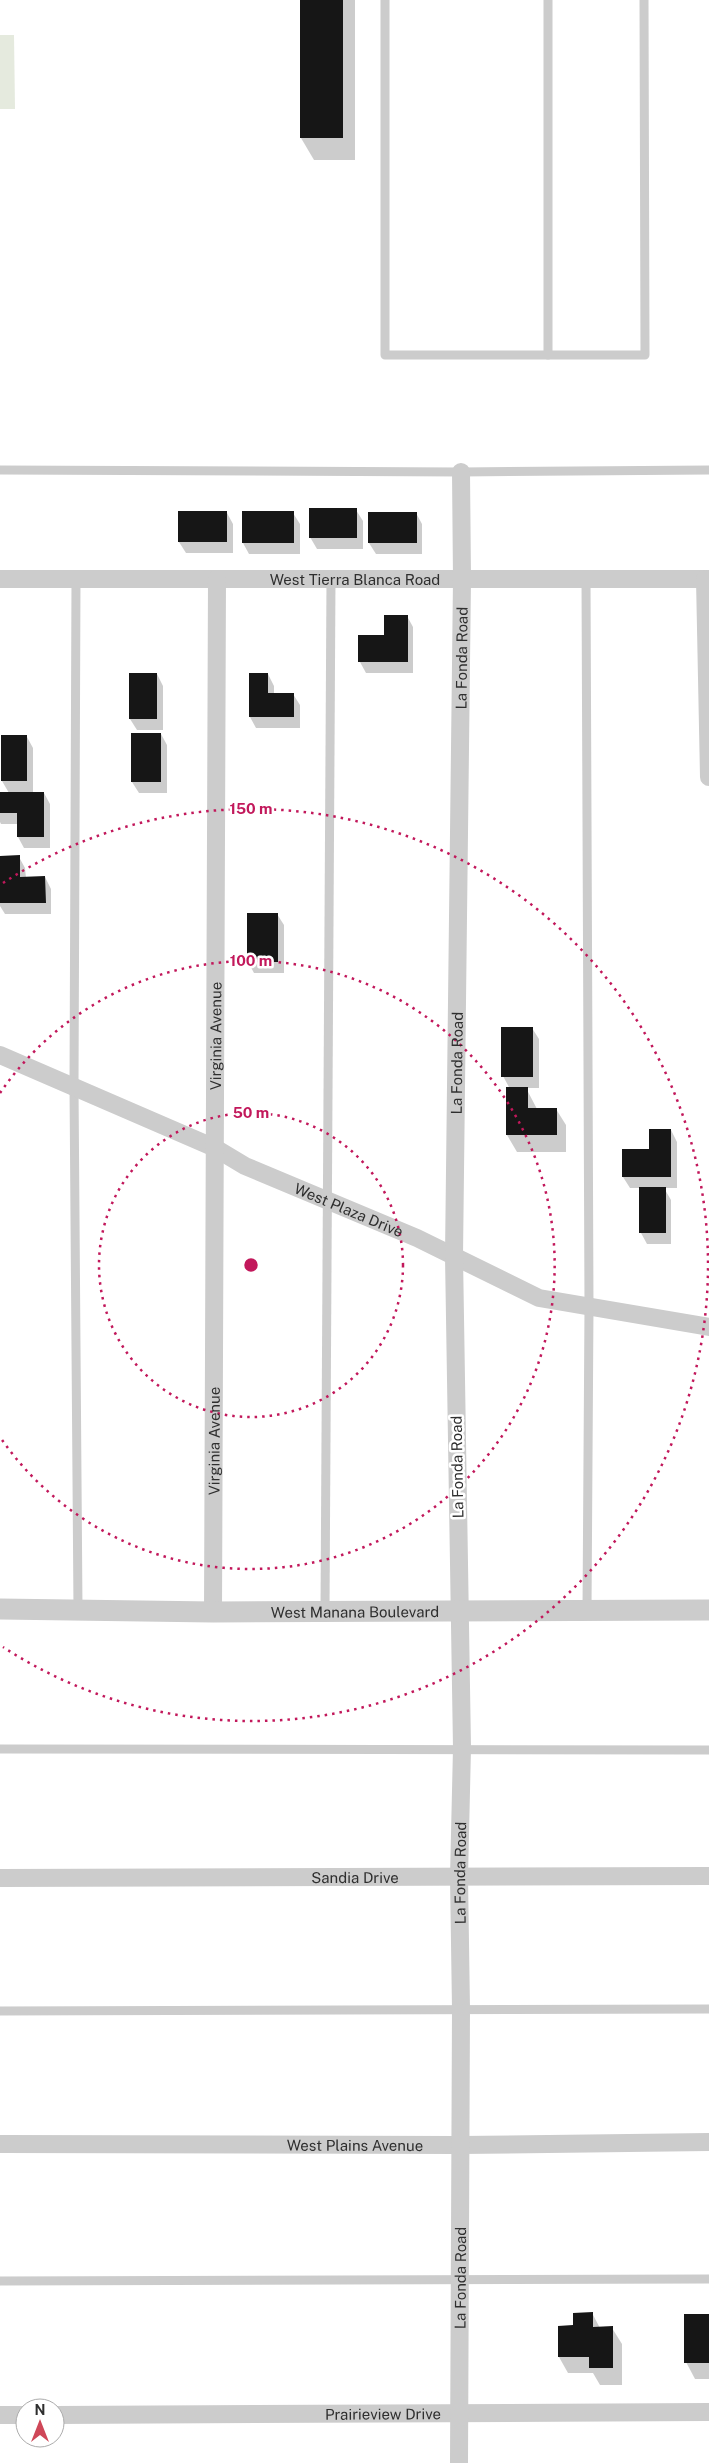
<svg xmlns="http://www.w3.org/2000/svg" width="709" height="2463" font-family="'Public Sans',sans-serif">
	<rect width="100%" height="100%" fill="#fff"/>
	<path fill="#e5eade" d="M0,35H14L15,109H0Z"/>
	<g fill="#0003">
		<path d="M301,0H355V160H314L301,138Z"/>
		<path d="M356,510L363,521V549H317L310,537Z"/>
		<path d="M227,513L233,524V553H186L179,542Z"/>
		<path d="M243,513H293L300,524V554H249L243,543Z"/>
		<path d="M369,513H416L422,524V554H376L369,543Z"/>
		<path d="M407,616L413,627V673H366L360,662Z"/>
		<path d="M130,674H157L163,686V730H137L130,719Z"/>
		<path d="M250,674H268L274,686V694H293L300,705V728H256L250,717Z"/>
		<path d="M161,734L167,745V793H139L132,782Z"/>
		<path d="M2,737H27L33,748V793H44L50,804V848H24L18,837V824H1L0,822V793H9L2,781Z"/>
		<path d="M0,857H19L25,868L26,878L45,877L51,889V914H5L0,906Z"/>
		<path d="M277,914L284,925V973H254L248,962Z"/>
		<path d="M532,1028L539,1039V1088H526L537,1109H556L566,1125V1152H517L507,1135V1089H510L503,1076Z"/>
		<path d="M671,1130L677,1142V1188H664L671,1200V1244H647L641,1233V1188H630L623,1177Z"/>
		<path d="M592,2313L600,2328H612L622,2344V2385H600L593,2373H568L559,2357L574,2327Z"/>
		<path d="M709,2315V2379H695L686,2362Z"/>
	</g>
	<g fill="#161616">
		<rect x="300" y="0" width="43" height="138"/>
		<rect x="309" y="508" width="48" height="30"/>
		<rect x="178" y="511" width="49" height="31"/>
		<rect x="242" y="511" width="52" height="32"/>
		<rect x="368" y="512" width="49" height="31"/>
		<path d="M384,615H408V662H358V635H384Z"/>
		<rect x="129" y="673" width="28" height="46"/>
		<path d="M249,673H268V693H294V717H249Z"/>
		<rect x="131" y="733" width="30" height="49"/>
		<rect x="1" y="735" width="26" height="46"/>
		<path d="M0,792H44V837H17V813H0Z"/>
		<path d="M20,855V877L45,876L46,903H0V856Z"/>
		<rect x="247" y="913" width="31" height="49"/>
		<rect x="501" y="1027" width="32" height="50"/>
		<path d="M506,1087H528V1108H557V1135H506Z"/>
		<path d="M649,1129H671V1177H622V1149H649Z"/>
		<rect x="639" y="1187" width="27" height="46"/>
		<path d="M593,2312V2327L613,2326V2368H589V2357H558V2326L573,2325V2313Z"/>
		<rect x="684" y="2314" width="25" height="49"/>
	</g>
	<g fill="none" stroke-linecap="round" stroke-linejoin="round">
		<g stroke="#ccc" stroke-width="9">
			<path d="M385,0V355H645L644,0"/>
			<path d="M548,0V355"/>
			<path d="M0,470L461,472L709,470"/>
			<path d="M76,579L74,1086L78,1610"/>
			<path d="M586,579L589,1307L587,1610"/>
			<path d="M325,1611L331,579"/>
			<path d="M0,1749L709,1750"/>
			<path d="M0,2011L709,2009"/>
			<path d="M0,2281L709,2279"/>
		</g>
		<g stroke="#ccc" stroke-width="18">
			<path id="s1" d="M0,579H709"/>
			<path d="M705,579L709,777"/>
			<path id="s2" d="M0,1055L215,1148L245,1166L417,1238L539,1298L709,1327"/>
			<path id="s3" d="M213,1612L217,579"/>
			<path id="s4" d="M0,1878L709,1876"/>
			<path id="s5" d="M0,2144L460,2145L709,2142"/>
			<path d="M0,2415H25"/>
			<path id="s6" d="M55,2415L709,2412"/>
			<path id="s7" d="M459,2463L461,2009L459,1877L462,1748L454,1256L462,579L461,472"/>
		</g>
		<path stroke="#ccc" stroke-width="21" id="s8" d="M0,1609L213,1612L709,1610"/>
	</g>
	<g fill="none" stroke="#c2185b" stroke-width="2.5" stroke-dasharray="2.5 5">
		<circle cx="251" cy="1265" r="152"/>
		<path d="M0 1093A304 304 0 1 1 0 1437"/>
		<path d="M3 883A456 456 0 1 1 3 1647"/>
	</g>
	<g text-anchor="middle" dominant-baseline="central" stroke-width="5" stroke-linejoin="round" paint-order="stroke">
		<g font-size="15" fill="#2f2f2f" stroke="#fff">
			<text stroke="none"><textPath href="#s1" startOffset="355">West Tierra Blanca Road</textPath></text>
			<text stroke="none"><textPath href="#s7" startOffset="1805">La Fonda Road</textPath></text>
			<text stroke="none"><textPath href="#s3" startOffset="576">Virginia Avenue</textPath></text>
			<text stroke="none"><textPath href="#s7" startOffset="1400">La Fonda Road</textPath></text>
			<text stroke="none"><textPath href="#s2" startOffset="382">West Plaza Drive</textPath></text>
			<text stroke="none"><textPath href="#s3" startOffset="171">Virginia Avenue</textPath></text>
			<text transform="translate(457 1467) rotate(-91)">La Fonda Road</text>
			<text stroke="none"><textPath href="#s8" startOffset="355">West Manana Boulevard</textPath></text>
			<text stroke="none"><textPath href="#s7" startOffset="590">La Fonda Road</textPath></text>
			<text stroke="none"><textPath href="#s4" startOffset="355">Sandia Drive</textPath></text>
			<text stroke="none"><textPath href="#s5" startOffset="355">West Plains Avenue</textPath></text>
			<text stroke="none"><textPath href="#s7" startOffset="185">La Fonda Road</textPath></text>
			<text stroke="none"><textPath href="#s6" startOffset="328">Prairieview Drive</textPath></text>
		</g>
	</g>
	<circle cx="251" cy="1265" r="8" fill="#c2185b" stroke="#fff" stroke-width="2.5"/>
	<g font-size="15" text-anchor="middle" font-weight="bold" fill="#c2185b" stroke="#fff" stroke-width="5" stroke-linejoin="round" paint-order="stroke">
		<text x="251" y="814">150 m</text>
		<text x="251" y="966">100 m</text>
		<text x="251" y="1118">50 m</text>
	</g>
	<g transform="translate(40 2423)"><circle r="24" fill="#ffffff" stroke="#acacac"/>
	<path d="M0-4L9 19L0 12L-9 19Z" fill="#cf4758"/>
	<text y="-8" font-size="14" font-weight="bold" text-anchor="middle" fill="#2f2f2f">N</text>
	</g>
</svg>
